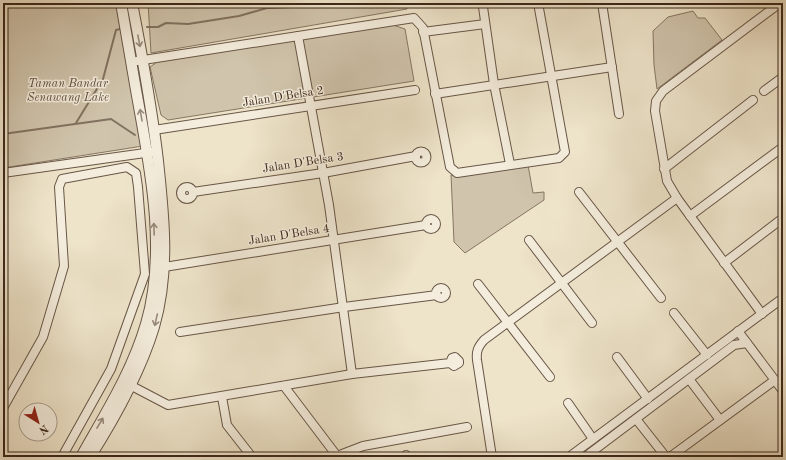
<svg xmlns="http://www.w3.org/2000/svg" width="786" height="460" font-family="'Old Standard TT',serif">
	<rect width="100%" height="100%" fill="#eee4ca"/>
	<filter id="stains"><feTurbulence type="fractalNoise" baseFrequency=".005" numOctaves="4"/><feColorMatrix values="0 0 0 0 .2 0 0 0 0 .09 0 0 0 0 .02 0 0 0 .5 -.17"/></filter>
	<radialGradient id="worn" r=".72"><stop offset=".6" stop-color="#630" stop-opacity="0"/><stop offset="1" stop-color="#630" stop-opacity=".3"/></radialGradient>
	<g fill="#d0c4ac" stroke="#867663">
		<path d="M3,3H118L143,146L3,168Z"/>
		<path d="M148,3H407V9L151,53Z"/>
		<path d="M693,11L698,18H705L722,40L657,89L654,65L653,31L668,17Z"/>
		<path d="M393,25L405,29L414,81L168,120L161,115L150,67L160,60Z"/>
		<path d="M528,165L533,193L544,192V200L465,253L454,242L451,175Z"/>
	</g>
	<g fill="none" stroke-linecap="round" stroke-linejoin="round">
		<g stroke="#827260" stroke-width="2">
			<path d="M147,27H158L166,23L188,24L239,16L267,8L292,7L314,3"/>
			<path d="M76,123L103,79L116,30L120,29"/>
			<path d="M3,134L111,119L135,135"/>
		</g>
		<defs>
			<g id="minor">
				<path d="M485,3L483,7L494,84L510,164"/>
				<path d="M602,3L619,114"/>
				<path d="M423,32L485,24"/>
				<path d="M298,36L329,205L352,374"/>
				<path d="M137,61L414,18L423,28L450,167L457,173L559,158L565,152L538,3"/>
				<path d="M764,91L783,77"/>
				<path d="M435,94L612,67"/>
				<path d="M154,130L415,90"/>
				<circle cx="421" cy="157" r="5.5"/>
				<path d="M664,169L753,100"/>
				<path d="M3,173L152,152"/>
				<circle cx="187" cy="193" r="6"/>
				<path d="M193,192L323,173L416,156"/>
				<path d="M579,192L661,298"/>
				<path d="M690,216L783,147"/>
				<circle cx="431" cy="224" r="5"/>
				<path d="M529,240L592,323"/>
				<path d="M724,263L783,218"/>
				<path d="M158,268L426,225"/>
				<path d="M478,284L550,377"/>
				<circle cx="441" cy="293" r="5"/>
				<path d="M674,313L707,355"/>
				<path d="M762,314L677,198L667,181L655,111L656,101L663,91L780,3"/>
				<path d="M738,331L783,391"/>
				<path d="M180,332L344,307L437,295"/>
				<path d="M617,357L648,399"/>
				<path d="M689,379L720,420"/>
				<path d="M126,383L168,405L352,374L450,363L454,366L459,363V361L455,357L452,358L450,363"/>
				<path d="M284,386L337,456L363,446L467,427"/>
				<path d="M222,397L227,425L252,457"/>
				<path d="M568,403L593,439"/>
				<path d="M3,408L43,337L64,266L59,187L62,179L127,167L136,173L138,187L145,274L111,369L62,457"/>
				<path d="M636,419L666,457"/>
				<path d="M406,455L408,457"/>
				<path d="M492,457L477,360C476,351 478,347 484,340L677,198"/>
				<path d="M569,457L783,298"/>
				<path d="M585,457L734,345L747,343"/>
				<path d="M670,457L775,380"/>
			</g>
			<g id="tertiary">
				<path d="M81,457C105,414 132,372 146,324C168,250 149,163 136,90C131,61 126,32 121,3"/>
				<path d="M90,457C116,416 140,373 154,327C170,272 164,217 158,161C152,108 142,55 132,3"/>
			</g>
		</defs>
		<use href="#minor" stroke="#685646" stroke-width="10"/>
		<use href="#tertiary" stroke="#685646" stroke-width="12"/>
		<use href="#minor" stroke="#f4eddd" stroke-width="8"/>
		<use href="#tertiary" stroke="#f4eddd" stroke-width="10"/>
	</g>
	<defs><path id="oneway-shaft" d="M-6 0H5M1.5-3L5.5 0L1.5 3" fill="none" stroke-width="1.6" stroke-linecap="round" stroke-linejoin="round"/></defs>
	<g stroke="#988a7c">
		<use href="#oneway-shaft" transform="translate(139 41) rotate(79)"/>
		<use href="#oneway-shaft" transform="translate(141 115) rotate(-100)"/>
		<use href="#oneway-shaft" transform="translate(154 229) rotate(-92)"/>
		<use href="#oneway-shaft" transform="translate(156 320) rotate(103)"/>
		<use href="#oneway-shaft" transform="translate(100 423) rotate(-59)"/>
	</g>
	<g text-anchor="middle" dominant-baseline="central" stroke-width="3" stroke-linejoin="round" paint-order="stroke">
		<g font-size="12" font-style="italic" fill="#614e3e" stroke="#f4eddd">
			<text x="68" y="84">Taman Bandar<tspan x="68" dy="14">Senawang Lake</tspan></text>
		</g>
		<g font-size="12" fill="#3c271a" stroke="#f4eddd">
			<text transform="translate(283 97) rotate(-9)">Jalan D'Belsa 2</text>
			<text transform="translate(303 163) rotate(-9)">Jalan D'Belsa 3</text>
			<text transform="translate(289 235) rotate(-9)">Jalan D'Belsa 4</text>
		</g>
	</g>
	<rect width="786" height="460" fill="none" stroke="#eee4ca" stroke-width="16"/>
	<rect x="4" y="4" width="778" height="452" fill="none" stroke="#3c271a" stroke-width="2"/>
	<rect x="8" y="8" width="770" height="444" fill="none" stroke="#3c271a"/>
	<g transform="translate(38 422) rotate(143)"><circle r="19" fill="#f4eddd" stroke="#aa9e8f"/>
	<path d="M0-3L7 15L0 10L-7 15Z" fill="#8f2418"/>
	<text y="-6" font-size="11" font-weight="bold" text-anchor="middle" fill="#3c271a">N</text>
	</g>
	<rect width="100%" height="100%" filter="url(#stains)"/>
	<rect width="100%" height="100%" fill="url(#worn)"/>
</svg>
